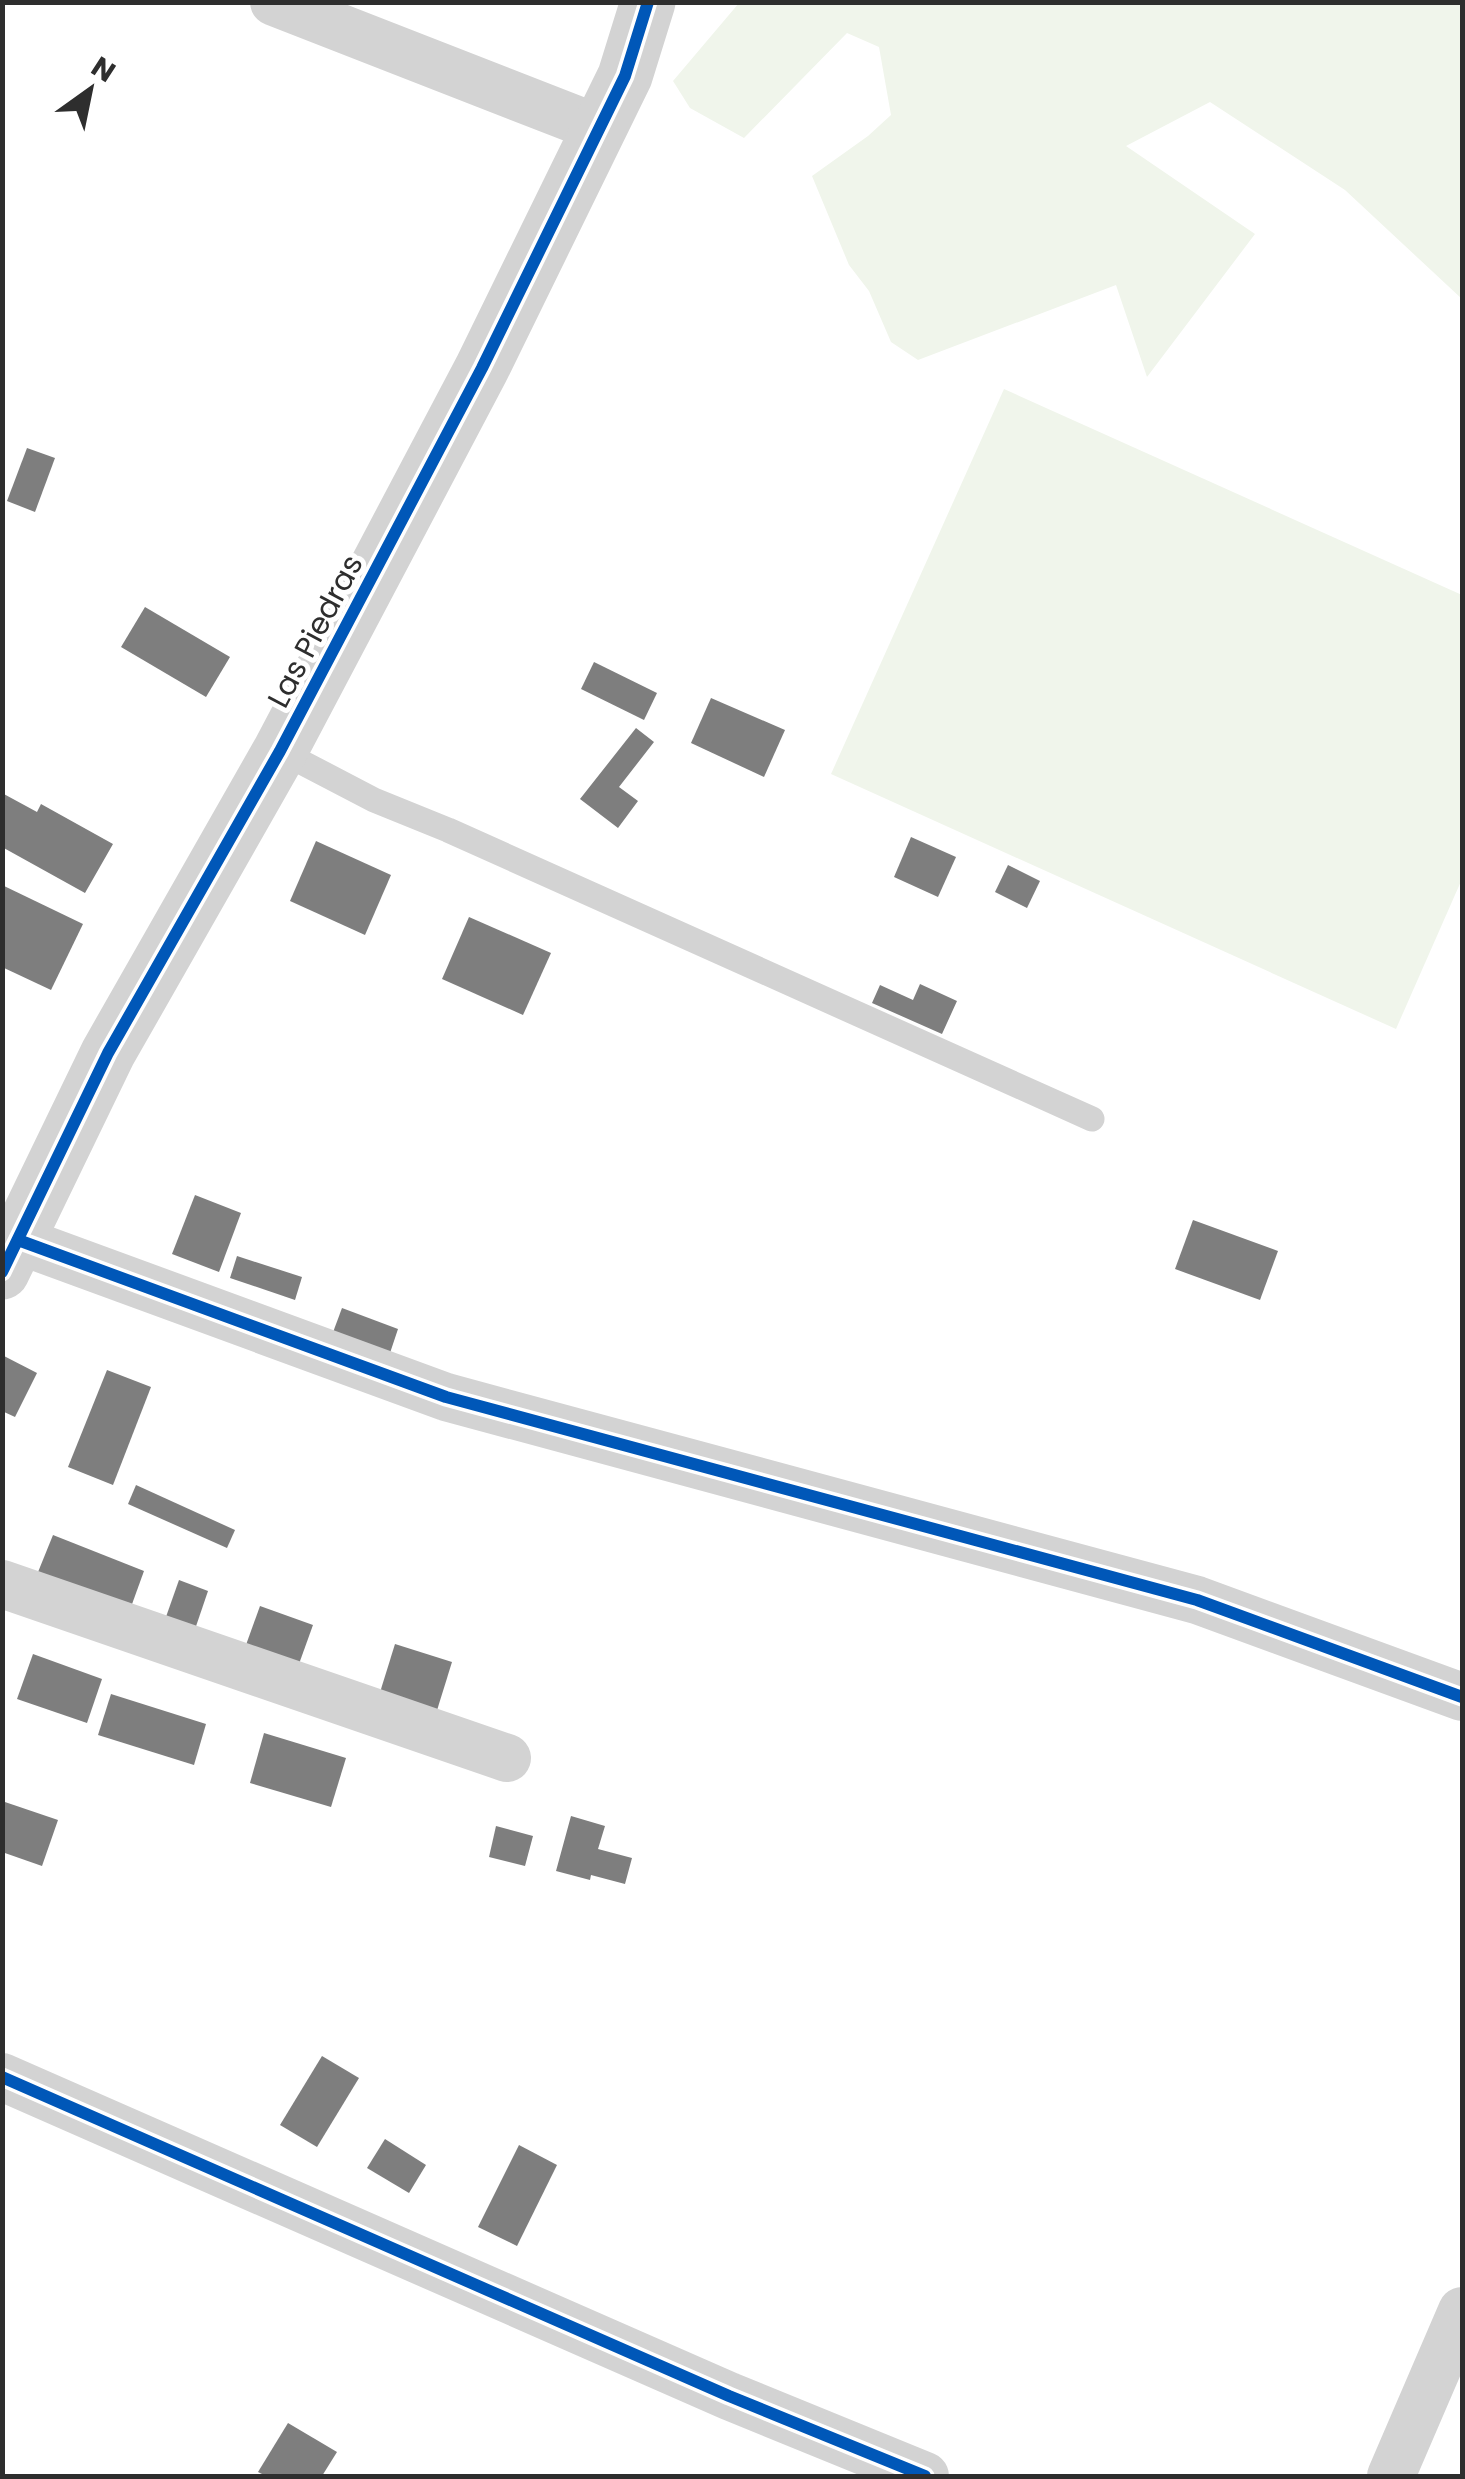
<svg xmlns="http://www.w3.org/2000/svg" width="1465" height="2479" font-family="Poppins,sans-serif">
	<rect width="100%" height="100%" fill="#fff"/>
	<g fill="#f0f5eb">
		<path d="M739,3H1462V299L1345,190L1210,102L1126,146L1255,234L1147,377L1116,285L918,360L891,342L869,291L849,265L812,176L868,136L891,115L879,47L847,33L744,138L690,108L673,81Z"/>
		<path d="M1004,389L1462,595V879L1396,1029L831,774Z"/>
	</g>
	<g fill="#7e7e7e">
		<path d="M27,448L55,458L35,512L7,501Z"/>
		<path d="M145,607L230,657L206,697L121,647Z"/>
		<path d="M594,662L657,693L644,720L581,689Z"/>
		<path d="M711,698L785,730L764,777L691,743Z"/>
		<path d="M636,728L654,742L619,787L638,801L618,828L580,799Z"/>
		<path d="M2,793L37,812L41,804L113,844L85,893L2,847Z"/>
		<path d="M911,837L956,857L938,897L894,877Z"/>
		<path d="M316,841L391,875L365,935L290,901Z"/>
		<path d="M1008,865L1040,881L1027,908L995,892Z"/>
		<path d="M2,885L83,924L51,990L2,967Z"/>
		<path d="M469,917L551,953L523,1015L442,979Z"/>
		<path d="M920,984L957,1001L942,1034L872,1003L880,985L913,1000Z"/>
		<path d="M195,1195L241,1213L219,1272L172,1254Z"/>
		<path d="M1193,1220L1278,1251L1260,1300L1175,1269Z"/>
		<path d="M237,1256L302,1277L295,1300L230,1278Z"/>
		<path d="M342,1308L398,1329L389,1356L332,1335Z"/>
		<path d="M4,1356L37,1373L15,1417L2,1411Z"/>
		<path d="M107,1370L151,1387L113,1485L68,1467Z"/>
		<path d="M136,1485L235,1530L227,1548L128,1504Z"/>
		<path d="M53,1535L144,1571L127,1618L34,1582Z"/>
		<path d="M179,1580L208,1591L191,1641L161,1631Z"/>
		<path d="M260,1606L313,1625L295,1675L242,1656Z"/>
		<path d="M395,1644L452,1662L434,1720L377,1702Z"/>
		<path d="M33,1654L102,1679L87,1723L17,1699Z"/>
		<path d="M111,1694L206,1724L194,1765L98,1735Z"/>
		<path d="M264,1733L346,1758L331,1807L250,1783Z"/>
		<path d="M2,1801L58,1820L42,1866L2,1852Z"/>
		<path d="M571,1816L605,1826L598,1849L632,1858L625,1884L591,1875L590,1880L556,1871Z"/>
		<path d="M496,1826L533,1836L525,1866L489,1857Z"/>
		<path d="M322,2056L359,2078L317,2147L280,2125Z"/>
		<path d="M385,2139L426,2165L409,2193L367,2168Z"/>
		<path d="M519,2145L557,2165L517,2246L478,2227Z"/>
		<path d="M288,2423L337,2452L322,2476H266L258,2472Z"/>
	</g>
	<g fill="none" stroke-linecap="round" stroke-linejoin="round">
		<path stroke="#d3d3d3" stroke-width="25" d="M280,751L374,800L448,830L1092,1119"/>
		<g stroke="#d3d3d3" stroke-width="48">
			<path d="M274,2L600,129"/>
			<path d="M18,1240L446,1397L1197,1600L1462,1697"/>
			<path d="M2,1584L507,1758"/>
			<path d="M2,2077L729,2396L925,2476"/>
			<path d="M1391,2476L1462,2311"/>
		</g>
		<path stroke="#d3d3d3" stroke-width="55" d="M2,1272L108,1053L280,751L482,368L625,76L648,2"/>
		<defs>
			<g id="cycleway">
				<path d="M18,1240L446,1397L1197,1600L1462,1697"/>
				<path d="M2,1272L108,1053L280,751L482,368L625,76L648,2"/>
				<path d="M2,2077L729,2396L925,2476"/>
			</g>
		</defs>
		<use href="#cycleway" stroke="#fff" stroke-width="19"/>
		<use href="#cycleway" stroke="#0057b8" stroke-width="12"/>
	</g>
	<g text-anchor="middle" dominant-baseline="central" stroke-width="10" stroke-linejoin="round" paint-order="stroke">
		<g font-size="30" fill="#2e2e2e" stroke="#fff">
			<text transform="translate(315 631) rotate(-62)">Las Piedras</text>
		</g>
	</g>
	<rect width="1465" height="2479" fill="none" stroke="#2e2e2e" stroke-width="10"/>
	<g transform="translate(90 90) rotate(33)" stroke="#ffffff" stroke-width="8" paint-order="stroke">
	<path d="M0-8L18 38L0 25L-18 38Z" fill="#2e2e2e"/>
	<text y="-15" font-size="28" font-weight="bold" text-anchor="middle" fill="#2e2e2e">N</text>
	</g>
</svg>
